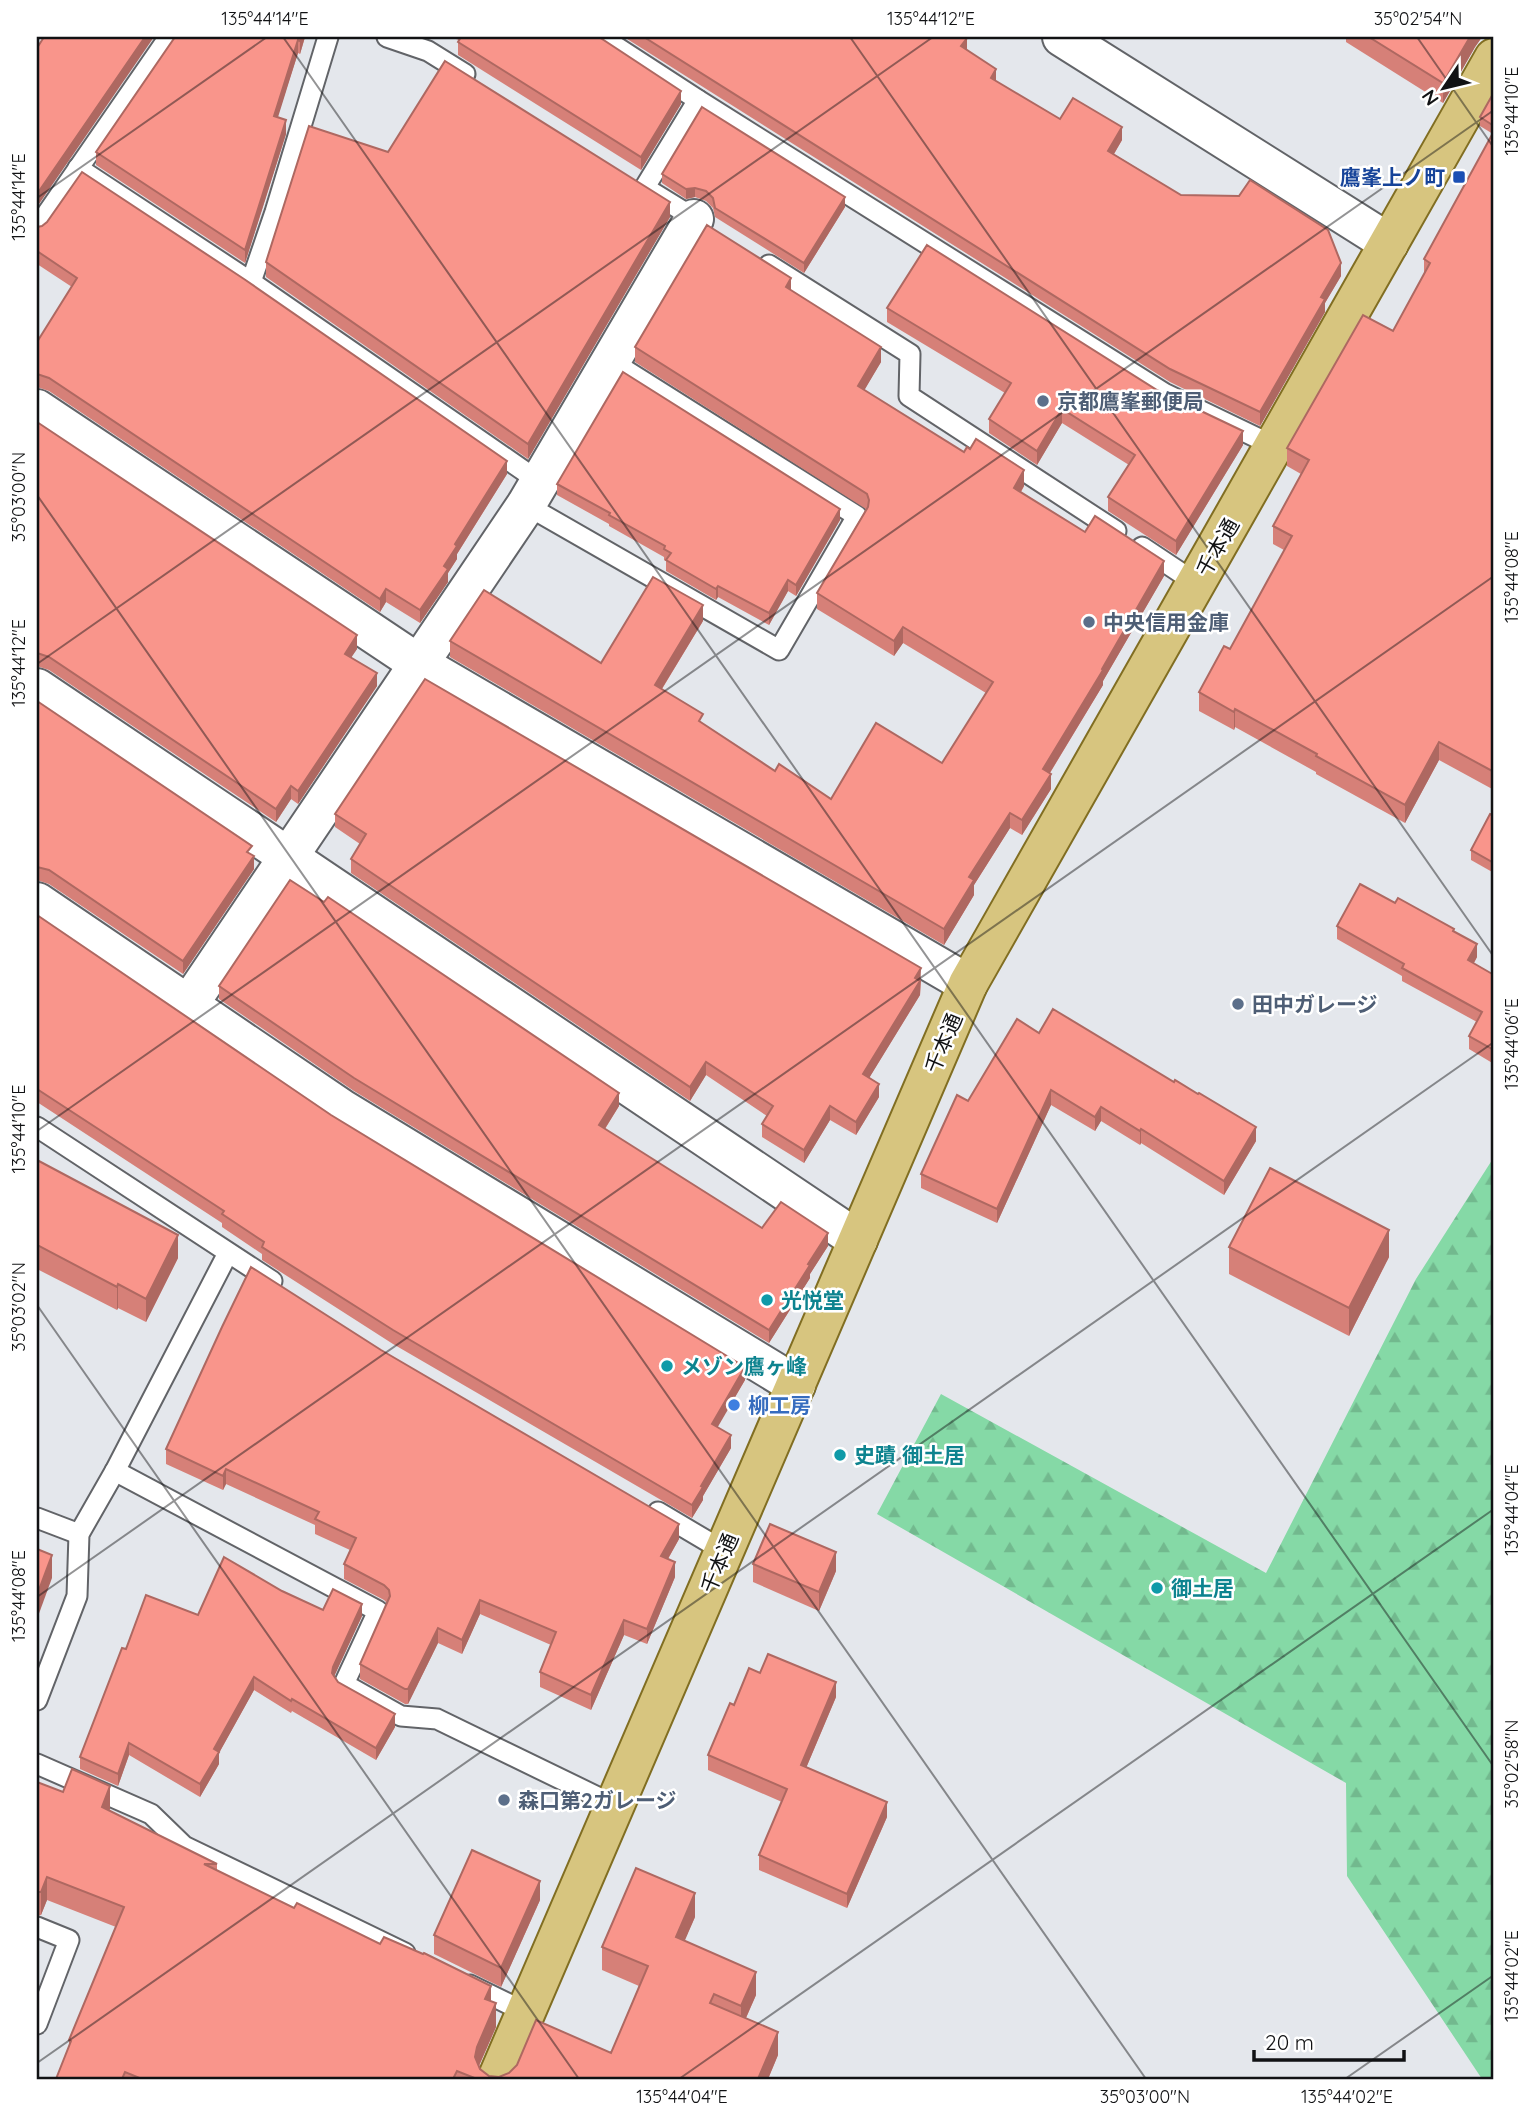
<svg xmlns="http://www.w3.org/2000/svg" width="1531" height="2116" font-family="Quicksand,'Noto Sans JP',sans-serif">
	<defs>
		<pattern id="forest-firs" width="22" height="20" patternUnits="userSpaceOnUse" patternTransform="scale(1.75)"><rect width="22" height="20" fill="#85d9a6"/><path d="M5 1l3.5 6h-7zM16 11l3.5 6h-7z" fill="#72b98e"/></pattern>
	</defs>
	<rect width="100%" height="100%" fill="#e4e7ec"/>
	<path fill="url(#forest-firs)" d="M1494,1157V2079H1482L1347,1876L1346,1783L877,1514L941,1394L1266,1573L1416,1279Z"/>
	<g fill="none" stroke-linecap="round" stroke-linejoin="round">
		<defs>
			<g id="lane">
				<path d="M387,37L428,51L465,74"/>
				<path d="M601,37L698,100L1164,393L1274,446"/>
				<path d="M78,168L251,282L540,482"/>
				<path d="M645,187L698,100"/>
				<path d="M647,189L699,221"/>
				<path d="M37,228L169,37"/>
				<path d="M769,265L910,354L909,396L1116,531"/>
				<path d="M251,282L275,212L328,37"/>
				<path d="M526,505L779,650L857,516L611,361"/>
				<path d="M1142,547L1196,583"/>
				<path d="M37,1127L272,1281"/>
				<path d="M115,1471L378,1611L344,1684L401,1716L437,1719L614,1805"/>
				<path d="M658,1512L724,1551"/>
				<path d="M37,1518L79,1534"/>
				<path d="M37,1700L77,1596L79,1534L115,1471L228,1253"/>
				<path d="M37,1764L151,1814L184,1846L405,1953"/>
				<path d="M37,1927L69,1940L37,2024"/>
				<path d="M470,1985L525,2012"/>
			</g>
			<g id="street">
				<path d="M1062,37L1389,243"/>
				<path d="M37,409L419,664L968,984"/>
				<path d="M37,688L858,1240"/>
				<path d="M37,902L342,1109L796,1385"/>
				<path d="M189,1004L526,505L694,219"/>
			</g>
			<path id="primary" d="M497,2079L968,984L1494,58"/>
		</defs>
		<use href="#lane" stroke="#626468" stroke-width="23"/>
		<use href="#street" stroke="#626468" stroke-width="42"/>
		<use href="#primary" stroke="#816e22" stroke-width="42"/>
		<use href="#lane" stroke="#fff" stroke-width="19"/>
		<use href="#street" stroke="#fff" stroke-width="38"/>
		<use href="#primary" stroke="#d7c57f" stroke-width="38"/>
	</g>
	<g fill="#d68078">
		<path d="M305,37L300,54L298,53L277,118L286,134L245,263L96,165V152Z"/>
		<path d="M450,37H599L681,104L641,170L458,55V42L459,40Z"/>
		<path d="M624,37H965L967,50L996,81L1060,119L1122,140L1114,154L1181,195L1341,276L1325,303V312L1260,426L1170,382Z"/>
		<path d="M1346,37H1482L1475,47L1443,103L1346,42Z"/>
		<path d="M1494,92V790L1439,760L1405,823L1316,774V772L1235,727L1234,730L1199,711V692L1230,649L1284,550L1273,544V526L1301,474L1287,466V448L1393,331L1424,274V259L1493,134L1480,126V117Z"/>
		<path d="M388,152L670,217L528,459L266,277V262Z"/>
		<path d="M662,174L845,207L804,273L715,217L713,208L706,201L695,197L686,199L662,183Z"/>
		<path d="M37,227L507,474L457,554V559L448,573V582L420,623L386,602L380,612L49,391L37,387V342L72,287L37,264Z"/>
		<path d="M791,290L881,362L864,390L964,452L1024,486L1021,492L1085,532L1164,576L1103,681V685L1050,773L1051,789L1022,835L1010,828L974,885V895L944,945L450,657V641L601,663L703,621L662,689L703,724L775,771L831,799L942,763L986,693L903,643L894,656L817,609V593L866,509L635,362V347Z"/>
		<path d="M887,308L1243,445L1176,555L1108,511V497L1129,465L1062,423L1037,465L989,433V419L1005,393L887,322Z"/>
		<path d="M37,422L357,649L351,657L377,686L298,804L291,799L276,822L49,670L37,666Z"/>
		<path d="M557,484L840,520L796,596L788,591L769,625L718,597L716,600L666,571V561L664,560V557L609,526V524L557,495Z"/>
		<path d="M37,701L252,855L254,869L183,974L49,884L37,880Z"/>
		<path d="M335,814L921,982L920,995L869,1078L879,1097L856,1135L830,1120L804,1163L762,1137V1124L767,1116L706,1075L690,1101L351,873V859L360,844L335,827Z"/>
		<path d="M1494,816V873L1471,860V850Z"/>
		<path d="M1395,903L1454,931L1477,957L1474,963L1494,975V1064L1469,1049V1036L1477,1022L1402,981V976L1337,939V926Z"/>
		<path d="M37,915L331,1115L745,1380L717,1427L731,1448L703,1496V1500L692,1518L393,1344L262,1260V1254L222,1227V1223L37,1102Z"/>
		<path d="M219,986L619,1106L605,1129L762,1228L828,1246L810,1274V1278L769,1343L354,1091L219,999Z"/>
		<path d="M1039,1033L1256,1141L1224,1195L1141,1143L1140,1145L1101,1121L1095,1131L1051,1105L997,1223L921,1188V1174L968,1101Z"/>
		<path d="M37,1160L178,1258L146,1322L118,1308L117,1310L37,1269Z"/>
		<path d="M1229,1247L1389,1257L1349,1336L1229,1274Z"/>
		<path d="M166,1449L679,1539L668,1559L675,1577L647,1644L624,1635L591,1710L540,1687V1672L551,1645L480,1614L462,1654L438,1643L408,1704H405L360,1679V1664L387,1603L384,1600L344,1579V1564L350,1550L315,1534V1525L226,1484L223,1490L166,1464Z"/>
		<path d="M753,1564L836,1571L819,1611L753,1582Z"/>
		<path d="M323,1610L362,1616L334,1676L338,1682L395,1727L376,1760L292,1711L291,1713L254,1690L219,1753V1764L200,1797L129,1755L118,1786L80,1769V1757L126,1649L198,1615Z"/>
		<path d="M760,1673L836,1697L806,1768L887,1817L847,1908L759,1870V1855L782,1802L708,1770V1755L734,1705Z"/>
		<path d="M37,1782L109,1810L217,1864V1870L294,1908L491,2001L496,2027L479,2066L480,2069L489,2076L499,2077L611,2053L639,1986L602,1970V1947L695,1917L684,1941L756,1995L746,2018L778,2055L768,2079H56L69,2046V2040L116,1927L47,1900L41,1915L37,1916Z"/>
		<path d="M540,1900L501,1987L434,1954V1935Z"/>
	</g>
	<g fill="#ae6861">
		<path d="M145,37H154L37,207V194Z"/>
		<path d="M301,37H305L300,54V41Z"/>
		<path d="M1470,37H1482L1475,47L1443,103V83Z"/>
		<path d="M967,38V51L961,46Z"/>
		<path d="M298,40V53L274,130V116Z"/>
		<path d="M996,69V82L991,78Z"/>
		<path d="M681,91V104L641,170V157Z"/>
		<path d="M286,120V134L245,263V250Z"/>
		<path d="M1122,127V140L1108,164V151Z"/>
		<path d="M695,188V197L686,199V189Z"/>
		<path d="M845,197V207L804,273V263Z"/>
		<path d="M670,202V217L528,459V444Z"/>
		<path d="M1341,263V276L1325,303V312L1260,426V412L1321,297Z"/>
		<path d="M791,278V294L786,287Z"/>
		<path d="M881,347V362L858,401V386Z"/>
		<path d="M1062,409V423L1037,465V451Z"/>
		<path d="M1243,431V445L1176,555V541Z"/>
		<path d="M507,461V474L457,554V559L448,573V582L420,623V610L455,544Z"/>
		<path d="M1024,470V486L1014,503V488Z"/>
		<path d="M840,509V520L796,596V585Z"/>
		<path d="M1164,561V576L1103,681V685L1043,784V769Z"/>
		<path d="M788,580V591L769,625V613Z"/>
		<path d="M718,586V597L716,600V589Z"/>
		<path d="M386,589V602L380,612V599Z"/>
		<path d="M703,605V621L655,700V685Z"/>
		<path d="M903,627V643L894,656V641Z"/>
		<path d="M357,635V649L345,667V654Z"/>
		<path d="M377,673V686L298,804V791Z"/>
		<path d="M1235,709V727L1234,730V712Z"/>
		<path d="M1439,742V760L1405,823V805Z"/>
		<path d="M1051,774V789L1022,835V820Z"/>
		<path d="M291,786V799L276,822V809Z"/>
		<path d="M1010,813V828L974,885V895L944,945V929L969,877Z"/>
		<path d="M254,856V869L183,974V961Z"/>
		<path d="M1477,944V957L1468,973V960Z"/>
		<path d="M921,968L920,995L863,1088V1074Z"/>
		<path d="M706,1062V1075L690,1101V1087Z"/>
		<path d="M879,1084V1097L856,1135V1122Z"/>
		<path d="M1051,1090V1105L997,1223V1209Z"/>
		<path d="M619,1093V1106L599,1138V1125Z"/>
		<path d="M830,1106V1120L804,1163V1150Z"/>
		<path d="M1101,1107V1121L1095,1131V1117Z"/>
		<path d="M1256,1127V1141L1224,1195V1181Z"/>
		<path d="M1141,1129V1143L1140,1145V1131Z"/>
		<path d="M1389,1230V1257L1349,1336V1308Z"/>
		<path d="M828,1233V1246L810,1274V1278L769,1343V1330L808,1264Z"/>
		<path d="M178,1235V1258L146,1322V1299Z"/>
		<path d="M118,1284V1308L117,1310V1287Z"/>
		<path d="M745,1367V1380L712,1437V1424Z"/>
		<path d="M731,1435V1448L703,1496V1500L692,1518V1505L701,1486Z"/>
		<path d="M226,1469V1484L223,1490V1476Z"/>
		<path d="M679,1524V1539L661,1571V1556Z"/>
		<path d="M836,1552V1571L819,1611V1592Z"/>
		<path d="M52,1555V1578L37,1619V1595Z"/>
		<path d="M675,1562V1577L647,1644V1629Z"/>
		<path d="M480,1600V1614L462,1654V1640Z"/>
		<path d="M362,1604V1616L333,1679L332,1673L333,1667Z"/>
		<path d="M624,1620V1635L591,1710V1695Z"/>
		<path d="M438,1628V1643L408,1704V1689Z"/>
		<path d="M254,1677V1690L219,1753V1764L200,1797V1784L214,1749Z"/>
		<path d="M836,1682V1697L801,1780V1765Z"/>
		<path d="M395,1714V1727L376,1760V1748Z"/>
		<path d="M129,1743V1755L118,1786V1774Z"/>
		<path d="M110,1786V1809L102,1830V1807Z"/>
		<path d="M887,1802V1817L847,1908V1894Z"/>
		<path d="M47,1877V1900L41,1915V1892Z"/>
		<path d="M540,1881V1900L501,1987V1968Z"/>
		<path d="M695,1893V1917L676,1961V1937Z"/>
		<path d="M756,1972V1995L741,2029V2006Z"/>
		<path d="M491,1986V2009L485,1999Z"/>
		<path d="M496,2003V2027L477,2070L476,2079L475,2057L477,2047Z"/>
		<path d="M778,2032V2055L768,2079H758Z"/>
	</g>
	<g fill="#f9958b" stroke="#ae6861" stroke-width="2">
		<path d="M44,37H145L37,194V48Z"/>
		<path d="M175,37H301L300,41L298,40L274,116L286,120L245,250L96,152Z"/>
		<path d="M461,37H599L681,91L641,157L458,42Z"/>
		<path d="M644,37H965L967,38L961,46L996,69L991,78L1060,119L1073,98L1122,127L1108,151L1181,195L1239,196L1250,180L1328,230L1341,263L1321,297L1325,299L1260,412L1170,369Z"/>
		<path d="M1369,37H1470L1443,83Z"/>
		<path d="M445,61L670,202L528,444L266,262L309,126L388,152Z"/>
		<path d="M1494,92V126L1480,117Z"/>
		<path d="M702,107L845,197L804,263L715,208L713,198L706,191L695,188L686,189L662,174Z"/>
		<path d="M1494,131V772L1439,742L1405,805L1316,756L1317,754L1235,709L1234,712L1199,692L1224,646L1230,649L1292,536L1273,526L1309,460L1287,448L1363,315L1393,331L1430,263L1424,259Z"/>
		<path d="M82,172L244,279L507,461L455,544L457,546L444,566L448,569L420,610L386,589L380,599L49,378L37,374V342L77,278L37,251V227L42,226L47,222Z"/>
		<path d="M707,225L791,278L786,287L881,347L858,386L964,452L967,447L970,449L976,439L1024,470L1014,488L1085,532L1095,516L1164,561L1102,669L1103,670L1043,769L1051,774L1022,820L1010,813L969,877L974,880L944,929L450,641L484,590L601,663L653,577L703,605L655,685L703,714L699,721L775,771L779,764L831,799L876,723L942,763L993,682L903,627L894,641L817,593L868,507L869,500L867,494L635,347Z"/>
		<path d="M927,245L1157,390L1243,431L1176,541L1108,497L1135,455L1062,409L1037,451L989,419L1011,383L887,308Z"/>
		<path d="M623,372L840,509L796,585L788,580L769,613L718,586L716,589L666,560L671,553L664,549L665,546L609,515L610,513L557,484Z"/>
		<path d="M37,422L357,635L345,654L377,673L298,791L291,786L276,809L49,657L37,653Z"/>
		<path d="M425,679L921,968L915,978L920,981L863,1074L879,1084L856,1122L830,1106L804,1150L762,1124L773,1106L706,1062L690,1087L351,859L366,834L335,814Z"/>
		<path d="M37,701L252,846L247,852L254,856L183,961L49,870L37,867Z"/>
		<path d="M1490,814L1494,816V863L1471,850Z"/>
		<path d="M290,880L324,902L328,897L619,1093L599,1125L762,1228L781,1202L828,1233L808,1264L810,1265L769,1330L354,1078L219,986Z"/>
		<path d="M1360,884L1395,903L1398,898L1454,929L1453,931L1477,944L1468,960L1494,975V1050L1469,1036L1482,1012L1402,968L1404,964L1337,926Z"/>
		<path d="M37,915L331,1115L745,1367L712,1424L731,1435L701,1486L703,1487L692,1505L393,1330L262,1247L264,1242L222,1214L224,1211L37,1089Z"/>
		<path d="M1053,1009L1174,1082L1175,1080L1198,1094L1199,1093L1256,1127L1224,1181L1141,1129L1140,1131L1101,1107L1095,1117L1051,1090L997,1209L921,1174L957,1095L968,1101L1017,1019L1039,1033Z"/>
		<path d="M37,1160L178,1235L146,1299L118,1284L117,1287L37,1245Z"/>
		<path d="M1270,1168L1389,1230L1349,1308L1229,1247Z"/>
		<path d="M251,1267L381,1350L679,1524L661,1556L675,1562L647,1629L624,1620L591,1695L540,1672L556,1632L480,1600L462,1640L438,1628L408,1689H405L360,1664L390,1596L389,1590L384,1585L344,1564L356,1538L315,1519L319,1512L226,1469L223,1476L166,1449L222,1327Z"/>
		<path d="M770,1524L836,1552L819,1592L753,1564Z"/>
		<path d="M37,1549L52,1555L37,1595Z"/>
		<path d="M224,1557L282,1591L323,1610L333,1589L362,1604L333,1667L332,1673L338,1682L395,1714L376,1748L292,1699L291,1701L254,1677L214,1749L219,1752L200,1784L129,1743L118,1774L80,1757L122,1648L126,1649L146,1595L198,1615Z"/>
		<path d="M768,1654L836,1682L801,1765L887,1802L847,1894L759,1855L787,1789L708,1755L730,1703L734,1705L749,1668L760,1673Z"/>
		<path d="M72,1769L110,1786L102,1807L217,1864H204L294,1908L297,1903L380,1944L384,1937L423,1954L424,1953L491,1986L485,1999L496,2003L477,2047L475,2057L480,2069L489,2076L499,2077L509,2073L517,2065L536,2020L611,2053L648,1966L602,1947L636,1868L695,1893L676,1937L756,1972L741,2006L714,1994L710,2003L778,2032L758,2079H477L457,2071L453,2079H142L125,2072L122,2079H56L71,2041L69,2040L124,1907L47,1877L41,1892H37V1782L63,1792Z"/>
		<path d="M472,1850L540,1881L501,1968L434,1935Z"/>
	</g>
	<path fill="none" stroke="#111214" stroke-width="2" stroke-opacity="0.45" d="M283,37L1494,1767M850,37L1494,957M1417,37L1494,148M37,198L267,37M37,495L1146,2079M37,664L933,37M37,1131L1494,110M37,1305L579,2079M37,1597L1494,576M37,2063L1494,1042M679,2079L1494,1509M1345,2079L1494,1975"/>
	<rect fill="#1a4fb4" stroke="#fff" stroke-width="2.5" x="1452" y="170" width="14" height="14" rx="3.5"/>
	<g fill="#5c6f8a" stroke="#fff" stroke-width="2.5">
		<circle cx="1043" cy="401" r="7"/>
		<circle cx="1089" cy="622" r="7"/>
		<circle cx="1238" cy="1004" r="7"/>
		<circle cx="504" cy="1800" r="7"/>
	</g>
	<g fill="#0f9aa8" stroke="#fff" stroke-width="2.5">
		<circle cx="767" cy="1300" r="7"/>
		<circle cx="667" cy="1366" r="7"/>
		<circle cx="840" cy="1455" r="7"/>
		<circle cx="1157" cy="1588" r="7"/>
	</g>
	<circle fill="#3f7fe0" stroke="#fff" stroke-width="2.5" cx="734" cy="1405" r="7"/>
	<g text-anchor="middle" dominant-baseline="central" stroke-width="5" stroke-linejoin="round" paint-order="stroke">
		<g font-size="21" font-weight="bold" fill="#164399" stroke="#fff" text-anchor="end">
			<text x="1445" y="177">鷹峯上ノ町</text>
		</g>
		<g font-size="21" font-weight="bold" fill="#4e5e75" stroke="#fff" text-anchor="start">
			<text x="1057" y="401">京都鷹峯郵便局</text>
			<text x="1103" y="622">中央信用金庫</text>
			<text x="1252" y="1004">田中ガレージ</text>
			<text x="518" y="1800">森口第2ガレージ</text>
		</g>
		<g font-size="21" fill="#111214" stroke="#fff">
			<text transform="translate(1217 547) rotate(-60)">千本通</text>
			<text transform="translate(943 1043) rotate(-67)">千本通</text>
			<text transform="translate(719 1563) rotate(-67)">千本通</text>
		</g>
		<g font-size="21" font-weight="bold" fill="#0d838f" stroke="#fff" text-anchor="start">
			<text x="781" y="1300">光悦堂</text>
			<text x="681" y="1366">メゾン鷹ヶ峰</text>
			<text x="854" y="1455">史蹟 御土居</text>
			<text x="1171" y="1588">御土居</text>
		</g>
		<g font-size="21" font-weight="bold" fill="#366cbe" stroke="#fff" text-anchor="start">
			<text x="748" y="1405">柳工房</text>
		</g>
	</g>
	<rect width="1531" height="2116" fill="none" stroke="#ffffff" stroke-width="77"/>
	<g transform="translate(1444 88) rotate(235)" stroke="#ffffff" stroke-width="5" paint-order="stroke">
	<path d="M0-5L12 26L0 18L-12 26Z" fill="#111214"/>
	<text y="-10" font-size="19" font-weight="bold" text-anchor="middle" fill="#111214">N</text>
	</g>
	<path d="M1254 2050v10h150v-10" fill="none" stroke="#111214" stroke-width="3.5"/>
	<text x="1265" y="2050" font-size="21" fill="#111214" stroke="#ffffff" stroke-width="5" paint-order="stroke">20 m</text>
	<rect x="38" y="38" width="1454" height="2040" fill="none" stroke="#111214" stroke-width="2.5"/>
	<g font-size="18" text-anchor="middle" fill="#111214">
		<text x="265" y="25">135°44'14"E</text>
		<text x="931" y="25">135°44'12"E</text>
		<text x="1418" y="25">35°02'54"N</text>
		<text transform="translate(1512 111) rotate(-90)" y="6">135°44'10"E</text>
		<text transform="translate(19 197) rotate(-90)" y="6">135°44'14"E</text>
		<text transform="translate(19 497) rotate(-90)" y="6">35°03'00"N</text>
		<text transform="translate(1512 577) rotate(-90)" y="6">135°44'08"E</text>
		<text transform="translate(19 663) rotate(-90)" y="6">135°44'12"E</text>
		<text transform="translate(1512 1044) rotate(-90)" y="6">135°44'06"E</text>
		<text transform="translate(19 1129) rotate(-90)" y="6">135°44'10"E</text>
		<text transform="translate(19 1307) rotate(-90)" y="6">35°03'02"N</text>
		<text transform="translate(1512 1510) rotate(-90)" y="6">135°44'04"E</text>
		<text transform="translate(19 1596) rotate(-90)" y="6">135°44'08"E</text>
		<text transform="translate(1512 1764) rotate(-90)" y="6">35°02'58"N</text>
		<text transform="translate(1512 1976) rotate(-90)" y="6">135°44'02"E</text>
		<text x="682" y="2103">135°44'04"E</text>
		<text x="1145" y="2103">35°03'00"N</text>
		<text x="1347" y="2103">135°44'02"E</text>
	</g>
</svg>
